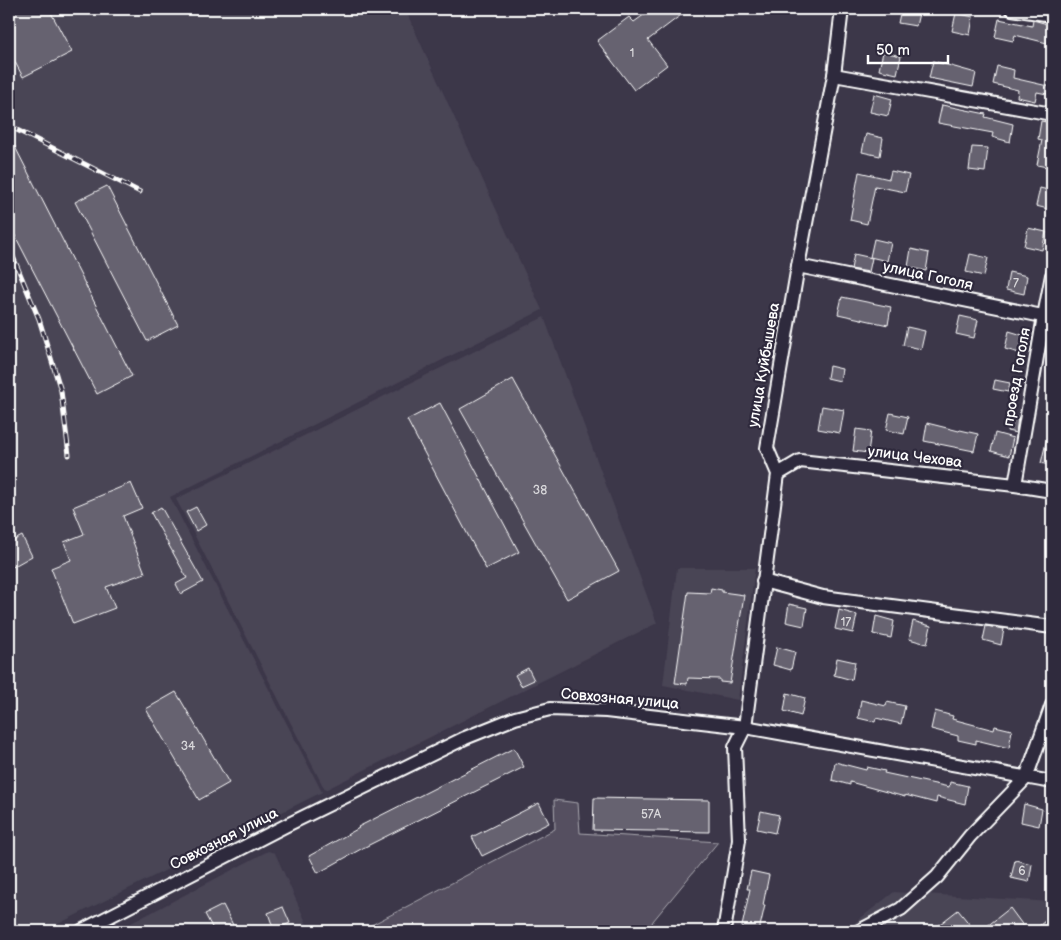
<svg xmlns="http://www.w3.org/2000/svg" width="1061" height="940" font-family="'Balsamiq Sans',sans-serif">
	<rect width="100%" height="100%" fill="#3c3749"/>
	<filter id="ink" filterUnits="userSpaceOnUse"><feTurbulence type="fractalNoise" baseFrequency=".02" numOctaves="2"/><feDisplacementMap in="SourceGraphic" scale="10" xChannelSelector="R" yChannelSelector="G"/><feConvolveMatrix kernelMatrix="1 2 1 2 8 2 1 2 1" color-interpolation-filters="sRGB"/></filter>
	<g filter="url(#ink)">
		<g fill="#494455">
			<path d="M9,9H405L542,310L170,497L322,792L44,931H9Z"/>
			<path d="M544,317L657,623L325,790L176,499Z"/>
			<path d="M677,568H755L738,700L663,685Z"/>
			<path d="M268,851L275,853L310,931H116Z"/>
			<path d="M894,892L1052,902V931H844Z"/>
		</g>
		<path fill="#555060" stroke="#aaa8b0" d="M554,800L578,803L580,833L718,842L653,921L649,931H360L555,829Z"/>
		<g fill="#666270" stroke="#fff">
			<path d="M9,9H49L72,52L23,77L9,51Z"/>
			<path d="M652,9H689L648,40L667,65L634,90L597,41L629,17L634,22Z"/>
			<path d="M901,9H920L916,26L898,23Z"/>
			<path d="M956,13L973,17L970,35L952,31Z"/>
			<path d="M999,19L1032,26L1033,20L1051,25L1047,43L1015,35L1013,41L995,37Z"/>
			<path d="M883,52L901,56L897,74L879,70Z"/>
			<path d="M933,61L976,73L973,87L929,78Z"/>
			<path d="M997,66L1014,70L1013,78L1052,87V95L1037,92L1035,101L1017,97L1018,90L993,84Z"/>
			<path d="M874,94L892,99L888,116L870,112Z"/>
			<path d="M942,105L986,114L985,117L1013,124L1010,142L992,137L993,133L938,123Z"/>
			<path d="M1041,121L1052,123V168L1037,165L1042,140L1038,139Z"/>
			<path d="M866,134L883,138L880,156L862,152Z"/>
			<path d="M9,135L132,376L97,394L9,224Z"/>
			<path d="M972,147L988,148L985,172L969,170Z"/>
			<path d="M891,171L909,175L905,192L875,186L867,224L850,220L859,172L889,179Z"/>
			<path d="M107,186L178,325L147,341L75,202Z"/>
			<path d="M1040,188L1052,191V210L1036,206Z"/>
			<path d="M1028,228L1046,232L1042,250L1024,246Z"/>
			<path d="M874,239L891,243L887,261L870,257Z"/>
			<path d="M911,249L929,253L926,271L908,267Z"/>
			<path d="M854,254L872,258L869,272L851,269Z"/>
			<path d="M970,254L988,258L984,276L966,272Z"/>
			<path d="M1009,272L1027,276L1024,294L1006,290Z"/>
			<path d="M842,297L891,307L888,325L838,314Z"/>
			<path d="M960,316L978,320L974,338L956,334Z"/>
			<path d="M907,327L925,331L921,349L903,345Z"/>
			<path d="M1009,331L1026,336L1023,354L1005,349Z"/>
			<path d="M829,366L842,369L840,381L827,378Z"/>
			<path d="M513,379L619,571L567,599L460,409Z"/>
			<path d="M995,380L1010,383L1008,392L993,389Z"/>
			<path d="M440,403L519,552L486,569L407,420Z"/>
			<path d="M822,406L844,410L840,433L818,429Z"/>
			<path d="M890,413L908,417L904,434L886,430Z"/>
			<path d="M1009,416L1018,417L1016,433L1007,431Z"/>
			<path d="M927,423L959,431L960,430L978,434L974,451L924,441Z"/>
			<path d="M856,429L871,431L868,453L853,451Z"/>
			<path d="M1049,430L1052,431V466L1041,463Z"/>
			<path d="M995,433L1013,438L1009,456L991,451Z"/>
			<path d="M131,483L142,508L123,516L145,573L106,587L115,608L73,624L51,568L71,560L64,542L84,534L73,507Z"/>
			<path d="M161,507L203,582L181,594L176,584L187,578L151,513Z"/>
			<path d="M196,507L206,525L196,531L186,512Z"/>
			<path d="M22,536L32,556L9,569V543Z"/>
			<path d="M711,588L722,590V592L744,595L730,683L720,682V679L688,678L687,684L675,683L688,592L710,593Z"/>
			<path d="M789,604L807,608L804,626L786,622Z"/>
			<path d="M839,610L857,615L853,633L835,629Z"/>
			<path d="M876,616L894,621L891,638L873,634Z"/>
			<path d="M913,621L931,626L927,644L909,639Z"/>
			<path d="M986,626L1004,629L1001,645L983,640Z"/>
			<path d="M777,647L795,652L791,670L773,665Z"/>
			<path d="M837,658L855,662L852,680L834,675Z"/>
			<path d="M528,668L534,680L521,686L515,675Z"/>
			<path d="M176,692L229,783L199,800L146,709Z"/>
			<path d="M787,693L805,698L801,716L784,711Z"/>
			<path d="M861,700L886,706L887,702L905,706L901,724L876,718L875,722L858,718Z"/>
			<path d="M935,711L953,716L952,719L994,730L995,726L1012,730L1009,748L976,740V744L958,740V736L931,729Z"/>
			<path d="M514,748L524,767L361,849L318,873L309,856L359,828L358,827Z"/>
			<path d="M835,762L866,770L867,767L885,771L884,773L949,787L950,782L968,786L965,804L937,797L936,803L905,795V797L850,782V785L832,780Z"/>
			<path d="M594,798L709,800V832L593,830Z"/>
			<path d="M539,803L549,823L482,856L472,837Z"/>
			<path d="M1024,804L1042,809L1039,826L1021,822Z"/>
			<path d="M761,811L779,815L775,833L757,829Z"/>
			<path d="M1015,860L1032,864L1029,882L1011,878Z"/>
			<path d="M751,871L769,875L763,905H765L759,931H741L750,889H747Z"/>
			<path d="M223,905L236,931H214L205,914Z"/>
			<path d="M283,907L290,923L274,930L268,913Z"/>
			<path d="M1010,908L1027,931H981Z"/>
			<path d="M958,910L975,931H931Z"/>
			<path d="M1052,915V931H1033Z"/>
		</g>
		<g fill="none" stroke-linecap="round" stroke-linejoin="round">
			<defs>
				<g id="minor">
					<path d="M1012,9L1052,15"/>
					<path d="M834,75L1052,114"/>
					<path d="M798,266L1052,318"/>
					<path d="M778,474L800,461L1015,485L1052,491"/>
					<path d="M1015,485L1044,316L1052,275"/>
					<path d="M763,581L823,597L1052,627"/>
					<path d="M81,931L285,826L465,738L515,718L550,709L606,711L745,727L1052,782"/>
					<path d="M724,931L739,840L735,747L745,727L778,474L767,448L798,266L834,75L842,9"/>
					<path d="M859,931L901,909L937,877L970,836L1026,778L1052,705"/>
				</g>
			</defs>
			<use href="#minor" stroke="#fff" stroke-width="16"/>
			<use href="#minor" stroke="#2f2a3d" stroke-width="12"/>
			<defs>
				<g id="rail">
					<path d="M9,126L140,192"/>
					<path d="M9,247L39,319L61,391L69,455"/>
				</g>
			</defs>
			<use href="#rail" stroke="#fff" stroke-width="5"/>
			<use href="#rail" stroke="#2f2a3d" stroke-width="3" stroke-dasharray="9" stroke-linecap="butt"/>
		</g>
	</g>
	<g text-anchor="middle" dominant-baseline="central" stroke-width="4.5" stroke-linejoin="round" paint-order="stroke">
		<g font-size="12" fill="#d9d8db">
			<text x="632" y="53">1</text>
			<text x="1016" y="283">7</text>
			<text x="540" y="490">38</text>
			<text x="846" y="622">17</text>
			<text x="188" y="746">34</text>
			<text x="651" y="814">57А</text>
			<text x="1022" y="871">6</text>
		</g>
		<g font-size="15" fill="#fff" stroke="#2f2a3d">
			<text transform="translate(928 276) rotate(12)">улица Гоголя</text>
			<text transform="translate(764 365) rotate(-80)">улица Куйбышева</text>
			<text transform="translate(1017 377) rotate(-80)">проезд Гоголя</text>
			<text transform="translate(915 457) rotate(7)">улица Чехова</text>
			<text transform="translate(620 699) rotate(5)">Совхозная улица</text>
			<text transform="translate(224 839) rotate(-27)">Совхозная улица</text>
		</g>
	</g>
	<rect width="1061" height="940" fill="none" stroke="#2f2a3d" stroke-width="30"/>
	<rect x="15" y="15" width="1031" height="910" fill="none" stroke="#fff" stroke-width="2" filter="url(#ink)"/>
	<path d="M868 55v8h80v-8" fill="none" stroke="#ffffff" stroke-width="2.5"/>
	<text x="876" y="55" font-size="15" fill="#ffffff" stroke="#2f2a3d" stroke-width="4" paint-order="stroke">50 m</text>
</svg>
